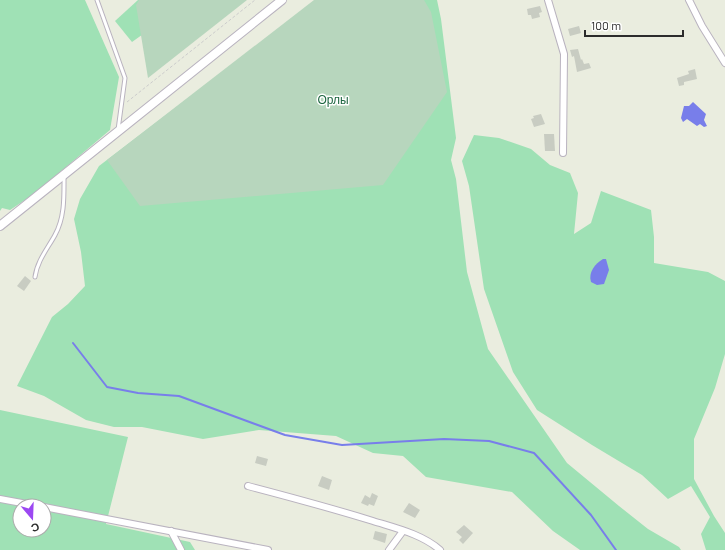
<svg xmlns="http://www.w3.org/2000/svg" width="725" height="550" font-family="Barlow,sans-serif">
	<rect width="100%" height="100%" fill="#eaeddf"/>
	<g fill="#9fe1b5" fill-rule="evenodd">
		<path d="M0,0H85L119,77L110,130L34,194L10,210L2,208L0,211Z"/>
		<path d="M138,0H184L178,9L132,42L115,21Z"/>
		<path d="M317,0H437L441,19L456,138L451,160L456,179L467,272L488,349L567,463L619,506L648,529L679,547L681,550H580L553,531L512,492L426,477L403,456L373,453L336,436L259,430L203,439L142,427H114L86,420L44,396L17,386L52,317L68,304L85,286L81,252L74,219L80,199L99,166Z"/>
		<path d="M474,135L499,138L531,149L550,165L570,173L578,193L574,234L591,223L601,191L651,210L654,237V263L708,272L725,281V354L715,388L694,439V479L714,516L725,533V550H706L701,534L710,517L691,486L668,499L642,475L592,445L537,410L513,372L484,289L469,186L462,161Z"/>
		<path d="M0,410L128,437L106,524L190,542L195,550H0ZM20,506H44V530H20Z"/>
	</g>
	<g fill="#b7d6bd">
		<path d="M139,0H247L148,78L136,5Z"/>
		<path d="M314,0H424L431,12L447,92L383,185L140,206L107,160Z"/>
	</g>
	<g fill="#787eea">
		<path d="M693,102L706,114L704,120L707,126L704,127L700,124L697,126L687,119L683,122L681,118L684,106H689Z"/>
		<path d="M603,259H606L609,270L604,284L597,285L591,282C588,272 595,264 603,259Z"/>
	</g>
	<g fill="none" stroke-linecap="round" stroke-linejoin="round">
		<path stroke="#787eea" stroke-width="2" d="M73,343L107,387L138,393L179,396L285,435L342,445L444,439L489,441L534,453L591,515L616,550"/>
	</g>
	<g fill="#c8ccc2">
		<path d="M540,6L542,12L539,13L540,17L532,19L531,15H528L527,9Z"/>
		<path d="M579,26L581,33L570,36L568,29Z"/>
		<path d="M578,49L581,60L582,59L584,64L589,63L591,68L577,72L574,56L572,57L570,50Z"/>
		<path d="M695,69L697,79L684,82V85L679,86L677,78L689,74L688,71Z"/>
		<path d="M541,114L545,124L534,127L531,119L534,118L533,116Z"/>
		<path d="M544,134H554L555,151H545Z"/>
		<path d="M25,276L31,281L24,291L17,286Z"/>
		<path d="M257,456L268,459L266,466L255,463Z"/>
		<path d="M322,476L332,480L329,490L318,486Z"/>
		<path d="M372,493L378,496L374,506L369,504L368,506L361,503L365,495L370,498Z"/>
		<path d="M409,503L420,510L415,518L403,512Z"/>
		<path d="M464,525L473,533L463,544L459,540L462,537L456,532Z"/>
		<path d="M375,531L387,534L385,543L373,539Z"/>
	</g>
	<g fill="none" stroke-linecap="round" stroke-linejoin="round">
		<defs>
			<g id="service">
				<path d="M97,0L125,78L118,130"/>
				<path d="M35,277C37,261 48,248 55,235C65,217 64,196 64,176"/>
			</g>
			<g id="minor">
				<path d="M548,0L564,54L563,153"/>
				<path d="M689,0L702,26L725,63"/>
				<path d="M248,486C290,497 331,508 373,521C395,528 422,534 440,550"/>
				<path d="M0,499L38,506"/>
				<path d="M44,507L268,550"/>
				<path d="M171,531L181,550"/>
				<path d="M389,550L403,531"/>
			</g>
			<path id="secondary" d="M0,226L282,0"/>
		</defs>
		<use href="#service" stroke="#b9b3bf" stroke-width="5"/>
		<use href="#minor" stroke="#b9b3bf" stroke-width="8"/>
		<use href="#secondary" stroke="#b9b3bf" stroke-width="10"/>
		<path stroke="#ccc" stroke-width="1" stroke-dasharray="3 2" stroke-linecap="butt" d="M127,102L255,0"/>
		<use href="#service" stroke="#fff" stroke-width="3"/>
		<use href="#minor" stroke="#fff" stroke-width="6"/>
		<use href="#secondary" stroke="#fff" stroke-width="8"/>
	</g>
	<g text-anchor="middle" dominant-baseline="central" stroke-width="3" stroke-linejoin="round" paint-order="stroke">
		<g font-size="12" fill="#1e6741" stroke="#fff">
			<text x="333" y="99">Орлы</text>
		</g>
	</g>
	<g transform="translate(32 518) rotate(161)"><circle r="19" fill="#ffffff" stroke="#ababab"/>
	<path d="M0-3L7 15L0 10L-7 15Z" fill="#9c48f2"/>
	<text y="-6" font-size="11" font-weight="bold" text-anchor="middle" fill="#2c2c2c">С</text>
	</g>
	<path d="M585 30v6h98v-6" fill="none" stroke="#2c2c2c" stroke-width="2"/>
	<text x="591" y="30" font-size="12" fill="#2c2c2c" stroke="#ffffff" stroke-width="3" paint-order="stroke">100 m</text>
</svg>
